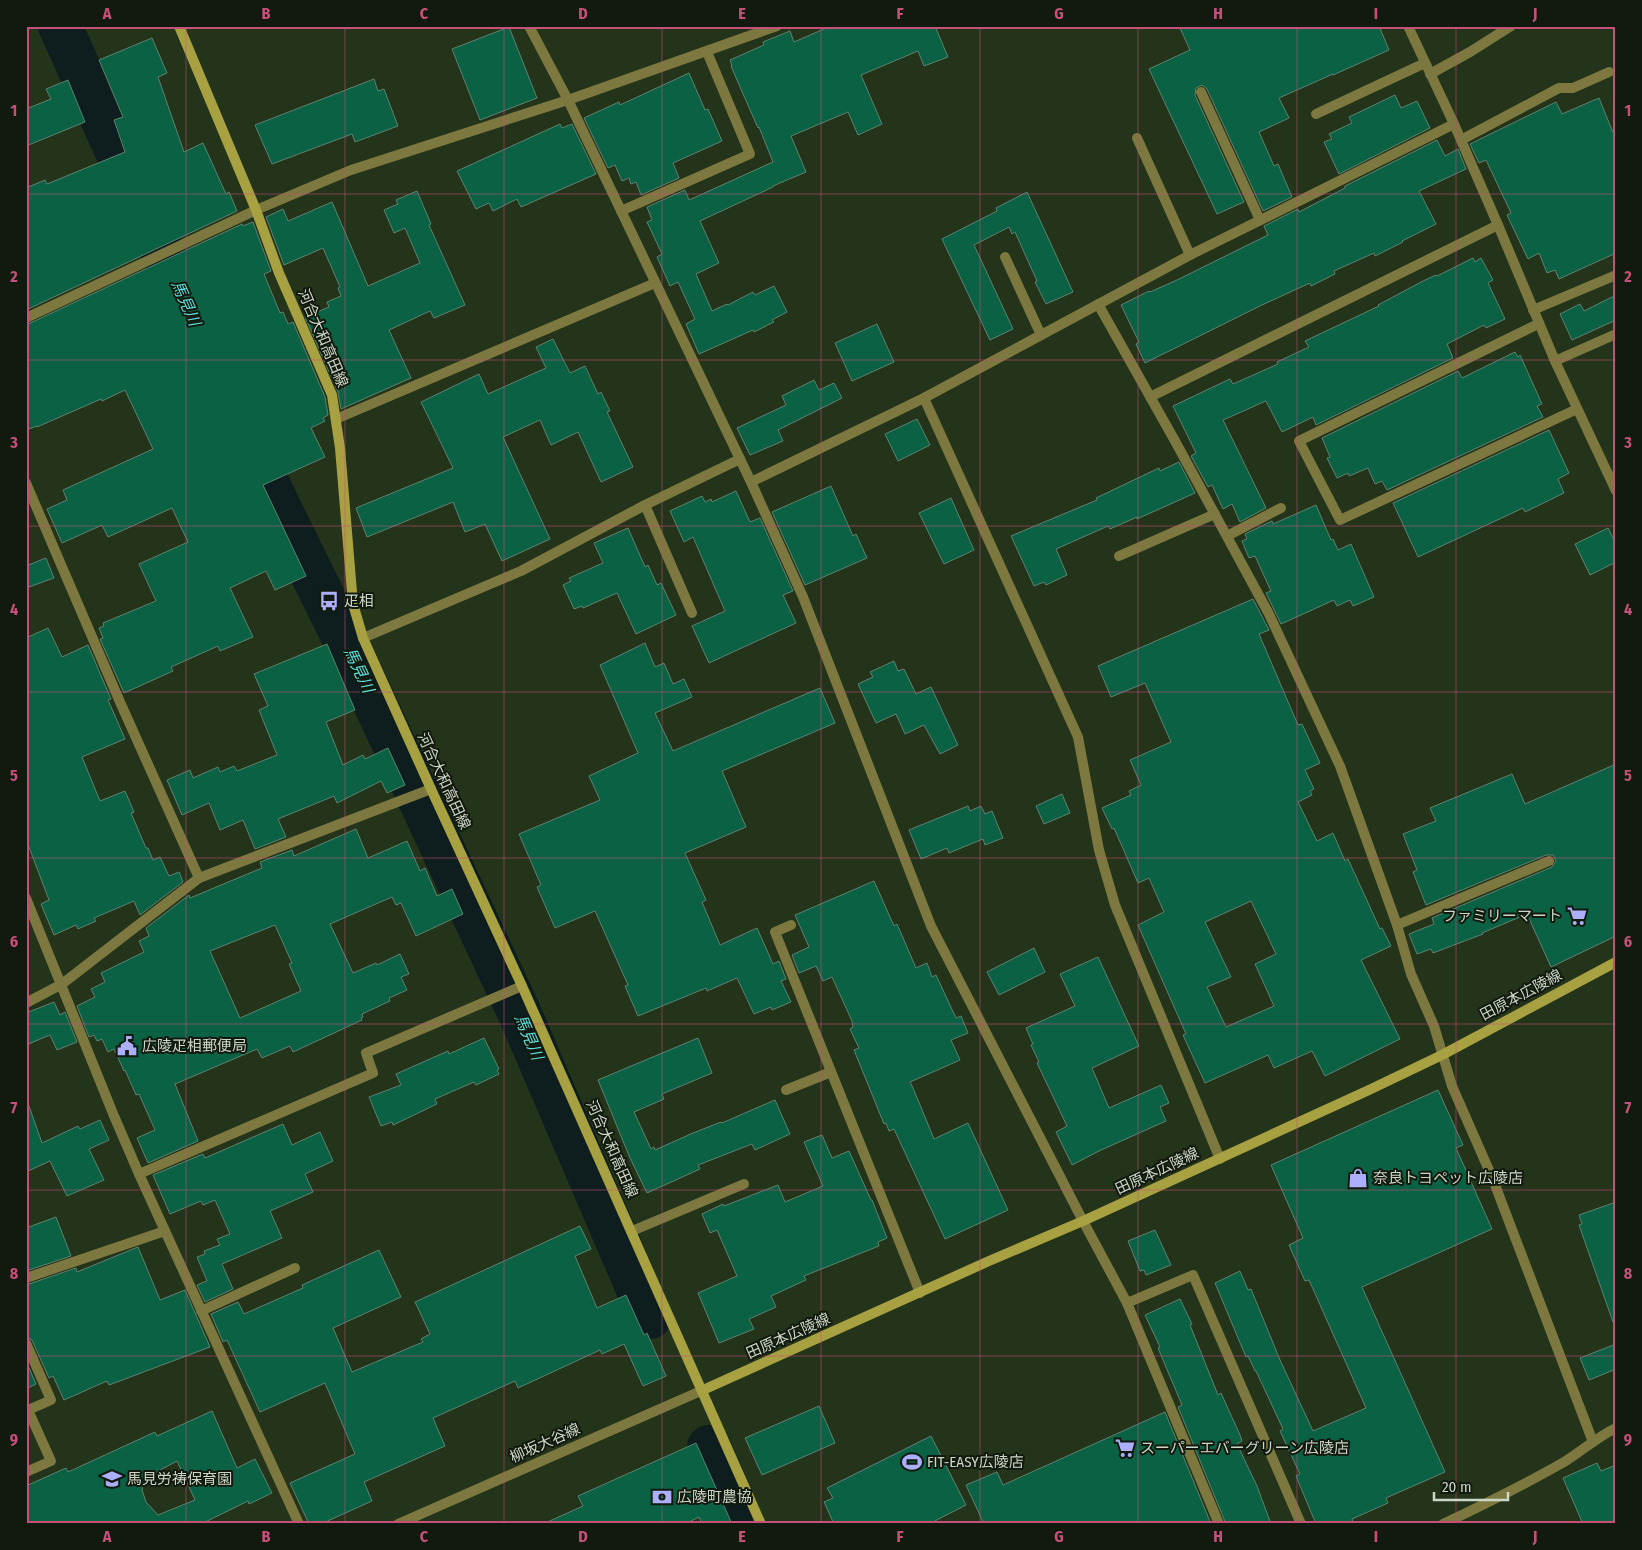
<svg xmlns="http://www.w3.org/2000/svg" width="1642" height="1550" font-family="'Fira Sans Condensed','Noto Sans JP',sans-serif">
	<rect width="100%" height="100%" fill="#24341a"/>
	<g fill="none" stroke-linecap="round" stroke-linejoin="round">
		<g stroke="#0e1e1e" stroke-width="44">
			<path d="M60,26L186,304"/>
			<path d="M243,429L276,501L356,663L520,1014L650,1317"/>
			<path d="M709,1447L742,1524"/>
		</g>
	</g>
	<g fill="#0a6144" stroke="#5e8270" fill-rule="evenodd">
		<path d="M831,26H935L948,57L924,66L918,51L861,75L882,124L858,135L848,112L791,136L806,172L773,186V187L700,221L719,263L696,274L712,311L727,304L728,305L753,292L755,295L774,286L787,312L772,320L774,322L754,332L753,330L699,354L686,324L695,319L678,282L670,286L657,257L662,254L647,222L652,220L647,207L685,190L689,200L773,162L759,127L758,128L740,87L731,66H732L730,60L764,45L763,42L790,31L794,42Z"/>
		<path d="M1179,26H1379L1389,50L1333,75V74L1279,98L1289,118L1259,132L1274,166L1278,164L1292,197L1263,211L1207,89L1202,85L1196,88L1195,95L1244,202L1217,214L1149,69L1190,50Z"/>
		<path d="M509,27L537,98L480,120L452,49Z"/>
		<path d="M152,38L167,73L158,77L184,152L203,143L226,194L229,192L237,211L26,310V188L45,180L47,184L125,152L114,120L123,117L99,60Z"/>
		<path d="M689,73L705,110L708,109L722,141L673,163L679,178L641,195L636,182L631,184L629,178L622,181L615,165L608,168L584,118L619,102L620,105Z"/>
		<path d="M374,79L378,91L384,89L398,126L355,142L352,134L272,164L255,125Z"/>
		<path d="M68,80L85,122L26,146V109L51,99L46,89Z"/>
		<path d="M1395,95L1401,108L1417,101L1430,128L1339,174L1324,142L1332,139L1329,134L1352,123L1349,117Z"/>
		<path d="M1599,98L1616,140V253L1559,279L1555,270L1547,273L1539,253L1528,259L1507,215L1511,213L1486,160L1479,163L1470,144L1556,102L1562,114Z"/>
		<path d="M560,124L562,128L572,124L596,174L521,207L517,199L493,211L489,203L476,209L457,171Z"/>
		<path d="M1437,140L1445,156L1458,149L1466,169L1419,191L1436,224L1402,241L1403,242L1375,256L1374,253L1334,271L1335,274L1311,286L1310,283L1262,305L1145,363L1136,344L1139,342L1121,305L1149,291L1150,292L1177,280L1268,235L1264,226L1298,209L1299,212L1345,188V186Z"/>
		<path d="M417,191L431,224L429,225L465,305L434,318L430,311L389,330L411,378L341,409L338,392L305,317L329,307L327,302L341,296L338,288L340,287L323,248L284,265L266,217L283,209L288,221L332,202L368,286L420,263L405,228L394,233L384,210L398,204L396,200Z"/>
		<path d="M1027,192L1073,292L1046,304L1035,282L1037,281L1015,232L1012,234L1009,227L974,245L1013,329L990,340L942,239L997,211L996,208Z"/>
		<path d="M253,222L271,271L264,274L280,313L283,312L288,324L293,322L325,397L328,415L323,418L325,421L311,428L325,457L263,485L306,576L275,590L266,571L230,588L253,637L220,651L218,646L171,667L173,671L124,693L100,639L103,638L99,628L104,626L103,623L156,601L139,564L188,542L172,508L108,537L102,525L62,543L47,509L67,500L63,490L153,449L125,390L102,401L101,399L37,427V426L26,430V325L242,224L243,226Z"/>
		<path d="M1473,258L1475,262L1481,258L1493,280L1488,283L1505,319L1486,328L1484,325L1447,344L1453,358L1316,425L1313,417L1282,432L1266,401L1223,420L1266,508L1240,522L1232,504L1223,509L1212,485L1208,487L1191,456L1196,453L1173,406L1230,379L1233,384L1278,364L1277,362L1309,347L1305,341L1379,306L1378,305L1423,281L1436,275L1437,276Z"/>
		<path d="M1616,295V320L1572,340L1560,314L1580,304L1584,311Z"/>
		<path d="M877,324L894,362L852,381L835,343Z"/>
		<path d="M553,339L570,373L585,366L598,394L601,392L610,411L607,412L633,467L601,482L578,432L551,445L540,420L503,437L550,539L502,561L485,524L465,532L453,502L367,537L356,508L453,468L421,402L479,374L488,394L546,368L536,347Z"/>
		<path d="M1515,352L1518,357L1520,355L1542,404L1537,406L1543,417L1387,490L1382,481L1375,484L1368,468L1349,476L1348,473L1337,478L1327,458L1330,457L1322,438L1458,371L1462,378Z"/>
		<path d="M814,380L819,390L834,383L842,398L778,430L783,441L750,455L737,428L786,405L782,396Z"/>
		<path d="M917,419L930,445L898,461L885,434Z"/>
		<path d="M1549,430L1569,473L1558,479L1564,493L1525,512L1523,508L1418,557L1393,503Z"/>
		<path d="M1179,462L1195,493L1137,519V517L1110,529L1108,526L1056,549L1067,575L1046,585L1044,582L1034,586L1011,536L1097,500L1096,498L1159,468L1160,471Z"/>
		<path d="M831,486L853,536L856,534L867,558L805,585L772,512Z"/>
		<path d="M736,491L750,522L760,518L793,591L783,595L796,623L709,663L692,626L725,611L693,537L684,542L670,511L702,496L705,502L711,499L712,502Z"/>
		<path d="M951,498L974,550L944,564L919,513Z"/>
		<path d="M1316,505L1331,540L1333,539L1338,550L1351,544L1374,597L1353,606L1350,600L1337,606L1334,600L1281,624L1266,593L1271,591L1255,556L1249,558L1242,541L1247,539L1245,534L1272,521L1273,524Z"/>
		<path d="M628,528L645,567L648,565L657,585L661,583L676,615L636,634L617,593L583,608L582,606L574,609L563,585L571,581L569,578L603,563L594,543Z"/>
		<path d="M1608,528L1616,544V562L1590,575L1575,544Z"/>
		<path d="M46,558L54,578L26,588V566Z"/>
		<path d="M1253,599L1269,630L1259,634L1298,725L1302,724L1320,763L1305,770L1314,789L1310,791L1312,795L1298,802L1317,841L1333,833L1345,861L1348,859L1380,929L1382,928L1391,946L1361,960L1400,1039L1325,1076L1312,1051L1274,1068L1268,1055L1205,1083L1183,1035L1186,1034L1138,925L1164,912L1149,878L1138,883L1114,828L1112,829L1102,808L1131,795L1129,791L1141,785L1130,760L1171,742L1145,683L1111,697L1098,666ZM1251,901L1276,954L1255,964L1274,1006L1226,1027L1207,987L1231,977L1205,922Z"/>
		<path d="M48,628L62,657L88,645L111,699L108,700L125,739L82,757L100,801L125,791L134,812L131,813L146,848H148L153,860L160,857L169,876L179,872L183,882L140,915L134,901L94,918L96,921L78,929L76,925L54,935L41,904L49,900L26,839V638Z"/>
		<path d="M645,643L655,667L664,663L673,684L684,679L692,697L655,713L673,751L820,688L835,723L722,771L746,827L685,853L706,900L702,902L720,945L757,928L773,964L779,961L786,979L781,981L791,1002L772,1010L771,1007L754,1014L737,978L707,991L706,988L638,1016L625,986L628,985L595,911L555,928L537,887L541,885L519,834L600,800L589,776L638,753L600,665Z"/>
		<path d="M327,644L355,710L326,722L343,765L363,755L365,759L388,748L405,785L387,793L381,781L337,803L334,796L278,819L286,837L255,849L243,820L220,830L209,803L182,815L167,780L190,770L193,778L218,767L220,772L234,766L237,771L277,755L259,710L268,706L254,674Z"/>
		<path d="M894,661L898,671L904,669L916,694L931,687L958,745L940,754L924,725L905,734L896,714L876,723L858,684L873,677L870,672Z"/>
		<path d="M1616,764V936L1551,967L1527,914L1482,933L1483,934L1433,953L1431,949L1417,954L1409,934L1434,924L1432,918L1552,867L1556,861L1553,855H1546L1426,905L1413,872L1417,870L1403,834L1436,821L1430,808L1512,774L1525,804Z"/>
		<path d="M1062,794L1070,813L1044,824L1036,806Z"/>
		<path d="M968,806L970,811L981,806L985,814L992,811L1003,838L985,845L983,839L949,853L947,848L921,859L909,830Z"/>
		<path d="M356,829L368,858L407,841L420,871L425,868L437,896L452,889L463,914L416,936L401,903L396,905L392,897L330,924L353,973L376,963L377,965L400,954L409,974L401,977L407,990L389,998L390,1001L362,1014L363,1017L361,1018L362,1020L293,1052L290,1046L262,1058L257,1049L175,1084L198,1141L148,1163L137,1138L155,1130L139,1094L136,1095L125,1070L124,1071L114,1049L108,1052L102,1039L97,1041L94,1035L89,1037L77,1006L95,997L91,989L105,982L101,973L144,952L139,941L149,936L146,928L189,895L190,898L262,868L260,862L292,850L294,856ZM275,925L292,963L289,964L301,991L240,1018L210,951Z"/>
		<path d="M874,881L894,926L897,924L916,968L927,963L932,977L936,975L956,1018L961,1016L968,1033L951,1040L960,1060L910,1082L913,1088L934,1139L968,1123L1008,1210L945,1239L894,1129L889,1131L886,1123L884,1124L854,1050L859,1048L850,1029L853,1027L852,1021L832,977L823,981L816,966L799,973L792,955L809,947L795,915Z"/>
		<path d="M1034,948L1045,972L999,995L987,972Z"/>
		<path d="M1098,957L1139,1046L1092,1068L1109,1108L1161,1085L1169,1103L1160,1107L1166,1121L1099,1151L1072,1165L1056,1132L1067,1126L1037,1063L1039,1062L1031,1045L1033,1044L1026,1028L1075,1006L1060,974Z"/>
		<path d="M54,1002L60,1015L65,1012L77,1042L57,1050L50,1035L26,1045V1013Z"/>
		<path d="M484,1038L499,1069L497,1070L499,1074L476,1085L474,1082L435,1099L437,1104L393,1125L392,1122L381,1126L369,1097L401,1085L396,1074L448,1051L449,1054Z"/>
		<path d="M698,1038L712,1073L662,1094L664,1099L634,1112L651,1149L654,1147L655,1150L693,1133L721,1122L722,1123L775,1100L790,1134L755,1150L752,1144L698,1165L700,1169L647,1193L630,1158L598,1080Z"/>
		<path d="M1438,1090L1463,1145L1456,1148L1492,1229L1362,1287L1445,1472L1386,1498L1388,1503L1352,1519L1354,1524H1316L1296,1476L1300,1474L1280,1431L1283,1429L1256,1371H1255L1248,1356L1246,1357L1215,1283L1240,1271L1248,1290L1251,1289L1280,1360L1313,1431L1366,1408L1309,1280L1305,1281L1289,1245L1303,1238L1271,1165Z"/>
		<path d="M26,1106H29L42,1143L78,1126L80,1129L100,1120L109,1140L89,1149L104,1180L67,1196L50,1161L26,1172Z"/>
		<path d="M283,1124L292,1145L320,1132L333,1161L305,1174L313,1192L270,1211L282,1238L222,1264L233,1289L205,1302L197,1285L207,1281L197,1257L205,1254L204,1251L220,1245L217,1239L230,1234L215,1200L203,1205L201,1201L170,1214L153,1175L203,1154L205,1158Z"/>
		<path d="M822,1135L832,1158L849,1151L871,1200H872L887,1238L878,1242L879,1246L804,1276L806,1280L771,1296L776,1307L749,1319L754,1329L719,1343L698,1293L737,1276L717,1230L710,1233L702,1214L723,1204L724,1206L778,1185L785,1202L823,1186L804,1142Z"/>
		<path d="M1616,1202V1321L1613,1322L1579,1225L1582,1224L1579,1215Z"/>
		<path d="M56,1217L71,1256L26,1271V1228Z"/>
		<path d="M580,1226L591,1249L575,1256L597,1308L626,1295L644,1335L647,1333L666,1376L643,1386L624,1344L602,1354L600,1350L518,1388L515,1381L433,1418L445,1446L364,1482L372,1501L321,1524H309L290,1483L355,1454L325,1383L260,1412L227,1340L223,1342L211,1314L238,1302L244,1314L303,1288L302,1285L379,1250L401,1297L333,1328L352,1372L423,1342L421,1339L430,1334L415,1302Z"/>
		<path d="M1155,1230L1171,1265L1146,1275L1144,1270L1140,1271L1128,1241Z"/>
		<path d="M138,1247L160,1300L185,1290L210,1347L109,1385L107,1381L64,1400L53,1376L49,1378L32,1340L26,1336V1285L76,1268L77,1272Z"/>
		<path d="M1180,1299L1192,1324L1190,1325L1218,1395L1221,1393L1240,1435L1242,1441L1237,1444L1257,1486L1271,1524H1226L1178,1407L1182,1405L1158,1348L1160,1347L1145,1315Z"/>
		<path d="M1616,1344V1369L1589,1380L1580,1358Z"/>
		<path d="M26,1361L36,1384L26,1389Z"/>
		<path d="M819,1406L835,1443L762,1475L745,1438Z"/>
		<path d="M212,1411L237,1468L255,1459L272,1493L249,1504L248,1501L201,1524H30L26,1515V1486L66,1468L68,1472L155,1432L157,1436ZM177,1461L195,1500L158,1515L146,1502L142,1490L145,1478Z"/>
		<path d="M1165,1412L1211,1524H984L966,1485L997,1472L1003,1485Z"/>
		<path d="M931,1436L966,1505L929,1524H834L824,1502L833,1498L827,1488Z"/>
		<path d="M696,1443L732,1524H702L699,1517L685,1524H543L583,1506L578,1496Z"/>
		<path d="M1597,1463L1601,1471L1616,1465V1524H1583L1563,1478Z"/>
	</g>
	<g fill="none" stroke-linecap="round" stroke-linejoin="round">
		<g stroke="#7c783f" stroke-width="10">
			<path d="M529,26L568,100L751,482L803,597L931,926L1083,1221L1127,1303L1219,1524"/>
			<path d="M1408,26L1454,124L1498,225L1555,361L1616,491"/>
			<path d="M1430,74L1470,52L1511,26"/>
			<path d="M1201,92L1260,220"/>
			<path d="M1316,114L1425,63"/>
			<path d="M1137,138L1190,255"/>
			<path d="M1461,140L1559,88H1573L1609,72"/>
			<path d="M621,211L750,154L707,52"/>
			<path d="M1005,257L1041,335"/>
			<path d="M1098,304L1175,441L1268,612L1340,766L1397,925L1411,974L1434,1026L1452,1086L1492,1177L1593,1442"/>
			<path d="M1533,310L1616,275"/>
			<path d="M26,318L256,210L351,170L568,100L777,26"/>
			<path d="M1538,324L1299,441L1340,520L1577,409"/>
			<path d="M1555,361L1616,334"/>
			<path d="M1150,397L1498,225"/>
			<path d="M924,398L1078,737L1099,850L1115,905L1220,1159"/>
			<path d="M336,419L655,283"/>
			<path d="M751,482L924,398L1190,255L1454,124"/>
			<path d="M26,483L120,702L199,878"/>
			<path d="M645,505L692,613"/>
			<path d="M1227,536L1281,508"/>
			<path d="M1119,556L1215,514"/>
			<path d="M363,638L521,571L645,505L740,459"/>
			<path d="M26,898L114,1116L139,1174L299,1524"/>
			<path d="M791,925L775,932L920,1293"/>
			<path d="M1397,925L1549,861"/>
			<path d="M26,1003L62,984L199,878L431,789"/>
			<path d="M786,1090L831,1072"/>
			<path d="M139,1174L373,1073L366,1053L522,986"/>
			<path d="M632,1231L744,1184"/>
			<path d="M26,1278L165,1231"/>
			<path d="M1127,1303L1193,1275L1301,1524"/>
			<path d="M201,1311L295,1268"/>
			<path d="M26,1343L51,1400L28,1410L51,1461L26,1472"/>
			<path d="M1443,1524C1485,1504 1524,1485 1564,1462C1582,1451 1597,1437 1616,1428"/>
		</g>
		<path stroke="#7c783f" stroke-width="10" d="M398,1524L703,1390"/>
		<g stroke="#a8a141" stroke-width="10">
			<path d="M179,26L256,210L279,273L332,395L340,448L353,604L363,638L431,789L522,986L761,1524"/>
			<path d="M703,1390L989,1261L1083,1221L1369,1090L1442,1055L1616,962"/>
		</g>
	</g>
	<path fill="none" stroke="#c5517b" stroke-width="1" stroke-opacity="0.55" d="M186,26V1524M345,26V1524M504,26V1524M662,26V1524M821,26V1524M980,26V1524M1138,26V1524M1297,26V1524M1456,26V1524M26,194H1616M26,360H1616M26,526H1616M26,692H1616M26,858H1616M26,1024H1616M26,1190H1616M26,1356H1616"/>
	<defs>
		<symbol id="bus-bare" viewBox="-9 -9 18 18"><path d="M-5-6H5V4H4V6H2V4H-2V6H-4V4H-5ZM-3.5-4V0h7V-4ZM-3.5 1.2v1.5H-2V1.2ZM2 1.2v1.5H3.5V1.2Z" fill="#acaffb" stroke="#12190e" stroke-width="2.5" paint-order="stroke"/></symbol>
		<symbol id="supermarket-bare" viewBox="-9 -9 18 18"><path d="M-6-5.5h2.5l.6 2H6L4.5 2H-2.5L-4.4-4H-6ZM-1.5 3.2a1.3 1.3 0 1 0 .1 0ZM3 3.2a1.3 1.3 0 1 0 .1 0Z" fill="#acaffb" stroke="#12190e" stroke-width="2.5" paint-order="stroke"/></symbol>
		<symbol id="civic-bare" viewBox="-9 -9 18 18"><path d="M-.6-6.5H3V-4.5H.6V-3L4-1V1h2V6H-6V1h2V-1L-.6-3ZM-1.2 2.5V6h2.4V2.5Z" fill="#acaffb" stroke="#12190e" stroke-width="2.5" paint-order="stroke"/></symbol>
		<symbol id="shop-bare" viewBox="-9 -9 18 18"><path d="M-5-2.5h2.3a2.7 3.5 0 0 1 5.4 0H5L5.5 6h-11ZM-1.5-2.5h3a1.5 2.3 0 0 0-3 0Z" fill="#acaffb" stroke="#12190e" stroke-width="2.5" paint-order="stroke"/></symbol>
		<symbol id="stadium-bare" viewBox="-9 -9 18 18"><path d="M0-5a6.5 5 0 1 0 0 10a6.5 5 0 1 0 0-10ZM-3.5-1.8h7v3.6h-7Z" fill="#acaffb" stroke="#12190e" stroke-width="2.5" paint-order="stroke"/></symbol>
		<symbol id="school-bare" viewBox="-9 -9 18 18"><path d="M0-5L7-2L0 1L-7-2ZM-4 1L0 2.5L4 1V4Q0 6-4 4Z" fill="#acaffb" stroke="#12190e" stroke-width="2.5" paint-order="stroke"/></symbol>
		<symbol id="bank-bare" viewBox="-9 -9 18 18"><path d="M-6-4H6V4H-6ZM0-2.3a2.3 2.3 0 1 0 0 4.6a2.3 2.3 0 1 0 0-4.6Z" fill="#acaffb" stroke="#12190e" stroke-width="2.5" paint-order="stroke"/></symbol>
	</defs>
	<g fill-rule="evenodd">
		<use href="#bus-bare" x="315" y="587" width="28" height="28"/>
		<use href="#supermarket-bare" x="1563" y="902" width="28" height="28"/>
		<use href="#civic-bare" x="113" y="1032" width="28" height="28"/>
		<use href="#shop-bare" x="1344" y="1164" width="28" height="28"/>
		<use href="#supermarket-bare" x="1111" y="1434" width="28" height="28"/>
		<use href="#stadium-bare" x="898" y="1448" width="28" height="28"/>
		<use href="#school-bare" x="98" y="1465" width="28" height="28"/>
		<use href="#bank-bare" x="648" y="1483" width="28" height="28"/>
	</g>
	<g text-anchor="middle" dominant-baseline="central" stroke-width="4" stroke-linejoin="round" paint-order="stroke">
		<g font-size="15" fill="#ccd6c6" stroke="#12190e">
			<text transform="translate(323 338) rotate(67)">河合大和高田線</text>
			<text transform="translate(444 781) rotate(65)">河合大和高田線</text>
			<text transform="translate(1521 995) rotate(-28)">田原本広陵線</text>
			<text transform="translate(612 1149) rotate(66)">河合大和高田線</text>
			<text transform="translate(1157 1171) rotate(-25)">田原本広陵線</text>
			<text transform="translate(788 1336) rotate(-24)">田原本広陵線</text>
			<text transform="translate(545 1443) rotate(-24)">柳坂大谷線</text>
		</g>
		<g font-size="15" fill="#ccd6c6" stroke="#12190e" text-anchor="start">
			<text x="344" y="601">疋相</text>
			<text x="1562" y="916" text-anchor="end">ファミリーマート</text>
			<text x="142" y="1046">広陵疋相郵便局</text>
			<text x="1373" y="1178">奈良トヨペット広陵店</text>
			<text x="1140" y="1448">スーパーエバーグリーン広陵店</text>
			<text x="927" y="1462">FIT-EASY広陵店</text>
			<text x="127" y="1479">馬見労祷保育園</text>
			<text x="677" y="1497">広陵町農協</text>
		</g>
		<g font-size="16" font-style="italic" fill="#5bdddb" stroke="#12190e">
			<text transform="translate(186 303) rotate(66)">馬見川</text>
			<text transform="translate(359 670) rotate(65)">馬見川</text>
			<text transform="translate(529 1037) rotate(67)">馬見川</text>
		</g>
	</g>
	<rect width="1642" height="1550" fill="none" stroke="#12190e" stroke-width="55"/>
	<path d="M1434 1492v8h74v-8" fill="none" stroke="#ccd6c6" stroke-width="2.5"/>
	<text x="1442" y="1492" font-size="15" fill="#ccd6c6" stroke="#12190e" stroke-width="4" paint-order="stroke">20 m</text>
	<rect x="28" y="28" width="1586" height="1494" fill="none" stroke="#c5517b" stroke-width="2"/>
	<g font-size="16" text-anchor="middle" font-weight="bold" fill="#c5517b">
		<text x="107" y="19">A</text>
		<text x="266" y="19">B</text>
		<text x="424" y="19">C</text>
		<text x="583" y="19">D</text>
		<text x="742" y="19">E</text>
		<text x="900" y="19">F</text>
		<text x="1059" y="19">G</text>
		<text x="1218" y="19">H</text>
		<text x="1376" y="19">I</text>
		<text x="1535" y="19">J</text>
		<text x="14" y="116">1</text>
		<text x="1628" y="116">1</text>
		<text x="14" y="282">2</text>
		<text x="1628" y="282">2</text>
		<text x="14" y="448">3</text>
		<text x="1628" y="448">3</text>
		<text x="14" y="615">4</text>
		<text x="1628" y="615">4</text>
		<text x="14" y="781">5</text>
		<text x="1628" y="781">5</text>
		<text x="14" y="947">6</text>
		<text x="1628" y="947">6</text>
		<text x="14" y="1113">7</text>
		<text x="1628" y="1113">7</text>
		<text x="14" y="1279">8</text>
		<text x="1628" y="1279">8</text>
		<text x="14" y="1445">9</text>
		<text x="1628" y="1445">9</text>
		<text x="107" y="1542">A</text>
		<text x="266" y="1542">B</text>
		<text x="424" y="1542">C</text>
		<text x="583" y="1542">D</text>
		<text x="742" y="1542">E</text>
		<text x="900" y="1542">F</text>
		<text x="1059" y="1542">G</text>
		<text x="1218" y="1542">H</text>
		<text x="1376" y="1542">I</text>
		<text x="1535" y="1542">J</text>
	</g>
</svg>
